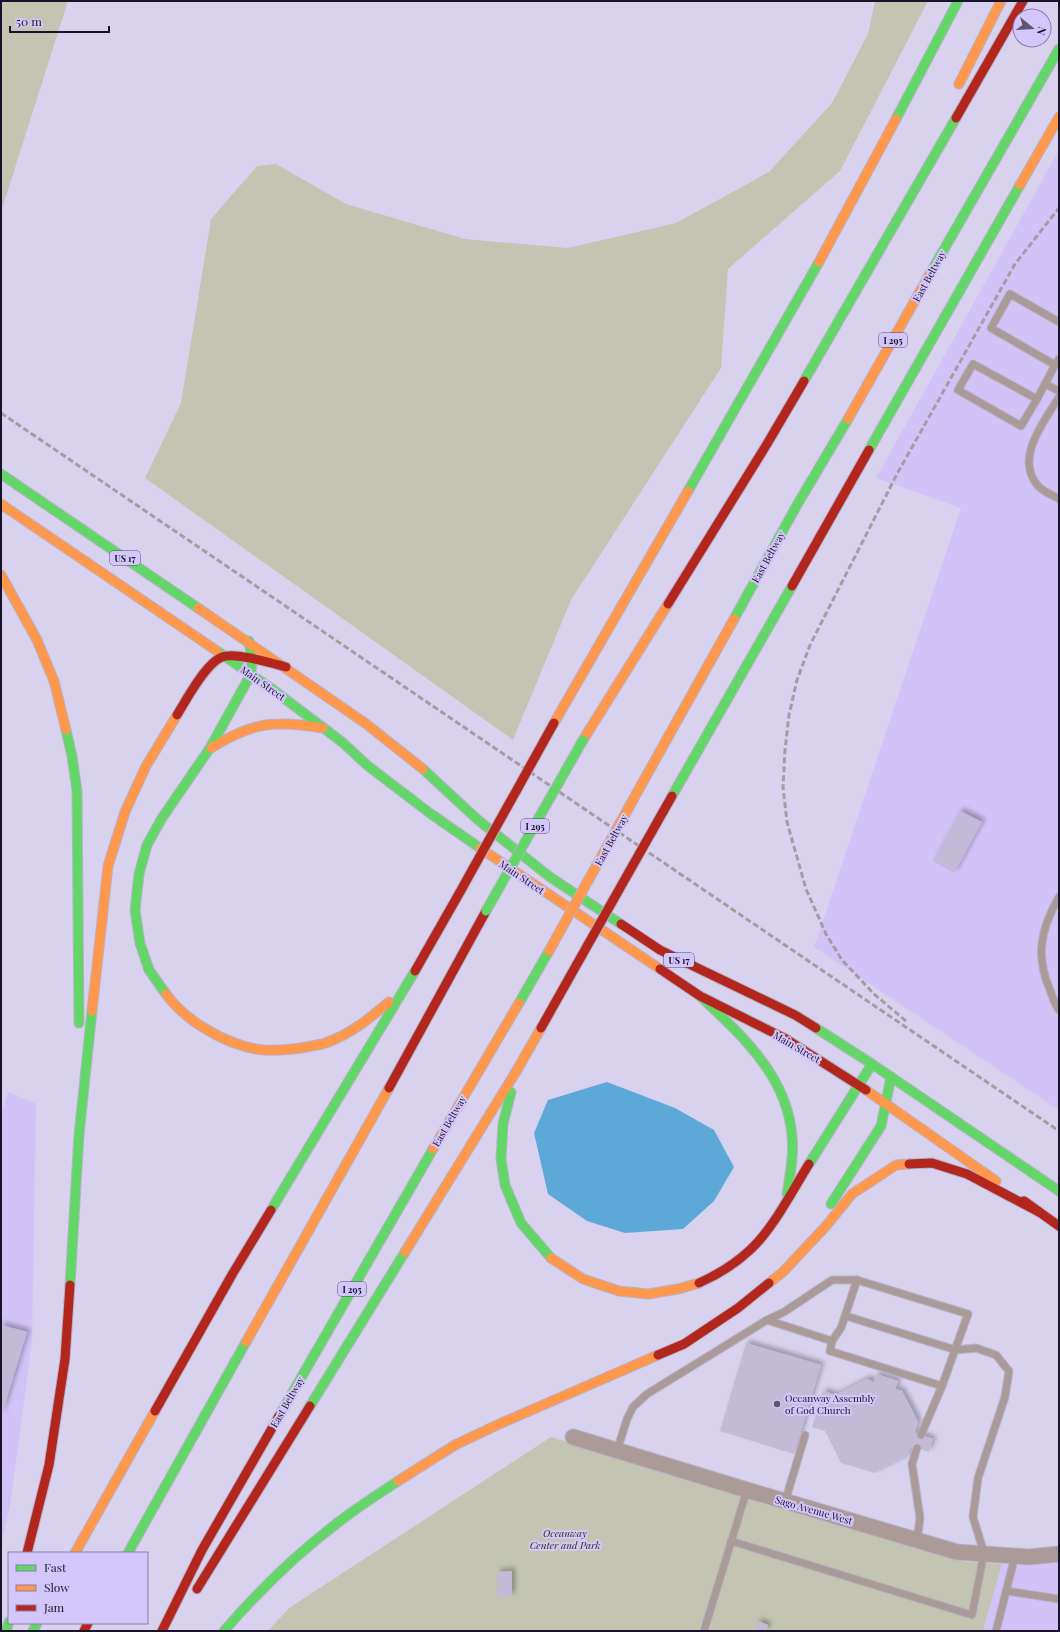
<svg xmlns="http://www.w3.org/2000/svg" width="1060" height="1632" font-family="'Playfair Display',serif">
	<defs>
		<filter id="shadow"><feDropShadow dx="3.5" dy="-3.5" stdDeviation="2" flood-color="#0004"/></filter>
	</defs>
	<rect width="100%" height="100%" fill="#d9d2ee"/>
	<g fill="#d1c3f7">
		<path d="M1059,150V1110L814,947L961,508L876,478Z"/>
		<path d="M8,1092L36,1104L32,1342L10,1507L1,1543V1114Z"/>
		<path d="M1059,1562V1631H983L1002,1564Z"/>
	</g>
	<g fill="#c3c5b2">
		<path d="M1,1H68L1,212Z"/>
		<path d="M875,1H928L840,171L728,269L721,368L571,600L513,740L145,478L181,403L211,219L257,166L276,164L346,204L465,239L568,248L676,223L769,172L832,103L868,34Z"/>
		<path d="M551,1437L966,1562L1002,1564L983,1631H268L289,1608Z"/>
	</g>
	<path fill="#5ca8d7" d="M607,1082L675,1108L714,1130L734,1167L714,1201L683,1229L625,1233L587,1221L548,1194L534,1133L548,1100Z"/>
	<g fill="#c2bad7" filter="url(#shadow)">
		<path d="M960,811L982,822L954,873L933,861Z"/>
		<path d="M1,1325L27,1332L1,1417Z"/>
		<path d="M746,1343L821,1365L794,1454L720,1431Z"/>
		<path d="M876,1374L898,1381L895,1389L902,1391L918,1422L915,1433L933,1439L929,1452L911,1446L907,1457L875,1473L841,1463L825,1431L812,1427L823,1391L836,1395L867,1379L874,1382Z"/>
		<path d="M512,1571V1596L498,1597L497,1572Z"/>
		<path d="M758,1621L768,1625L766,1631H755Z"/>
	</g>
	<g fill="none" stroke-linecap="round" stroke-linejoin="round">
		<defs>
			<g id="lane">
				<path d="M1059,322L1010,294L991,328L1055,365L1059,359"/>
				<path d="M973,364L1037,399L1021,426L958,390Z"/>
				<path d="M1045,384L1055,365"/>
				<path d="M1059,397C1044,422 1014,458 1038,486C1044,492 1052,495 1059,499"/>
				<path d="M1037,399L1045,384L1059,391"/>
				<path d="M1059,897C1041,928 1035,956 1050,990C1052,996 1055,1004 1059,1010"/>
				<path d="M767,1320L784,1312L832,1280H857L968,1314L942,1386L921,1435"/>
				<path d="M832,1341L841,1328L857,1280"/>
				<path d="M617,1451L627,1419L633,1407L647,1394L767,1320L832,1341L830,1351L942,1386"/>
				<path d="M785,1502L805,1435"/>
				<path d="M917,1540L920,1518L912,1464L917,1448"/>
				<path d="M731,1541L972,1615L984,1553L973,1517L978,1478L1005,1397L1009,1371L996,1355L976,1348L956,1350L846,1316"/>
				<path d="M1006,1591L1059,1599"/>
				<path d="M704,1631L747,1490"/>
				<path d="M996,1631L1015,1556"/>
			</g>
			<path id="street" d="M573,1437L747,1490L957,1552L1029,1557L1059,1554"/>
			<g id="fast">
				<path d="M896,119L958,1"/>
				<path d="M931,272L1059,49"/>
				<path d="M804,381L956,118"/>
				<path d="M869,450L1020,185"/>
				<path d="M1,474L198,608"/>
				<path d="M688,491L819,262"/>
				<path d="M734,619L797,505L848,419"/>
				<path d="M217,651L272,689L342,742L368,766L431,814L480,848"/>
				<path d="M66,730L72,756L77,791L79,1023"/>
				<path d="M423,769L478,820L550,877L621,924"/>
				<path d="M672,796L792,586"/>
				<path d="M166,994L149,970L140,943L135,910L139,874L147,845L162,818L210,748L251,674L252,658L249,641"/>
				<path d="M700,996C741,1035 787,1075 792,1136C794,1155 790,1175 787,1194"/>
				<path d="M519,1003L549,951"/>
				<path d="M816,1028L872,1064L1059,1191"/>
				<path d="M511,1092L503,1124L501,1159L505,1185L521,1223L551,1258"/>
				<path d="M809,1164L872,1064"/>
				<path d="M831,1204L881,1126L891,1077"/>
				<path d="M271,1210L415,971"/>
				<path d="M70,1285L79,1135L92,1011"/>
				<path d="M310,1406L405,1252"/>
				<path d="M279,1416L433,1149"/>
				<path d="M128,1553L246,1342"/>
				<path d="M6,1631L9,1622"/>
				<path d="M33,1631L37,1623"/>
				<path d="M224,1631C261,1588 303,1548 348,1515C364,1503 382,1492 398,1481"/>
			</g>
			<g id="slow">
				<path d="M959,84L1001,1"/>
				<path d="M1020,185L1059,117"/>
				<path d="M819,262L896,119"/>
				<path d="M848,419L931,272"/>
				<path d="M1,504L217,651"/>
				<path d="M1,575L37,640L54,681L66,730"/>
				<path d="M198,608L365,723L423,769"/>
				<path d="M554,723L688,491"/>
				<path d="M583,740L668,604"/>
				<path d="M211,748C252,722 275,720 323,728"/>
				<path d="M644,780L734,619"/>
				<path d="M480,848L660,969"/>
				<path d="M166,994C186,1022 230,1047 264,1050C278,1051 294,1049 307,1047C314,1045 322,1045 328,1042C352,1033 370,1018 389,1002"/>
				<path d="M92,1011L108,866L125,812L146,766L177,715"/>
				<path d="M866,1090L996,1181"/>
				<path d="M433,1149L519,1003"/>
				<path d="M405,1252L517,1070L541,1028"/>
				<path d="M551,1258L583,1279L619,1291L648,1294L678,1289L699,1283"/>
				<path d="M769,1283L783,1272L826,1226L852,1194L896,1165L909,1164"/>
				<path d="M246,1342L389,1088"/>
				<path d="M398,1481L455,1445L497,1425L658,1355"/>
				<path d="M75,1553L155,1411"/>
			</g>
			<g id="jam">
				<path d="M956,118L1023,1"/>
				<path d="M792,586L869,450"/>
				<path d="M668,604L767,444L804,381"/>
				<path d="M177,715C186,700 206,663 222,657C235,652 271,663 286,667"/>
				<path d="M621,924L660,950L795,1015L816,1028"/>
				<path d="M660,969L700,996L786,1039L866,1090"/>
				<path d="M415,971L460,892"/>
				<path d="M541,1028L577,964"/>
				<path d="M389,1088L486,911"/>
				<path d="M909,1164L932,1163L967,1174L1039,1212"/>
				<path d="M1024,1201L1059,1226"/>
				<path d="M699,1283C717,1275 735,1264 750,1250C773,1229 792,1191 809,1164"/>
				<path d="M658,1355L684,1344L738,1308L769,1283"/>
				<path d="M155,1411L233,1273L271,1210"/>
				<path d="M27,1553L49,1465L65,1359L70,1285"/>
				<path d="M197,1589L310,1406"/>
				<path d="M84,1631L88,1623"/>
				<path d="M162,1631L202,1550L279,1416"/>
			</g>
		</defs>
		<use href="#lane" stroke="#b7b2c8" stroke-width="9"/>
		<use href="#street" stroke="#b7b2c8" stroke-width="17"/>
		<use href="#fast" stroke="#b7b2c8" stroke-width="11"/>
		<use href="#slow" stroke="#b7b2c8" stroke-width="11"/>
		<use href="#jam" stroke="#b7b2c8" stroke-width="11"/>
		<use href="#lane" stroke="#aa9b99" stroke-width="7"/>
		<use href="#street" stroke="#aa9b99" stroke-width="15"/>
		<use href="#fast" stroke="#63d668" stroke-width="9"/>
		<use href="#slow" stroke="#ff974d" stroke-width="9"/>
		<use href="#jam" stroke="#b3261e" stroke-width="9"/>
		<g stroke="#a59ba1" stroke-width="3" stroke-dasharray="6 3" stroke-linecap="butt">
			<path d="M1,413L1059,1131"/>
			<path d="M906,1021L874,994L842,960L826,934L806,889L787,822L783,787L785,750L789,715L797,680L810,645L897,474L1015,264L1059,208"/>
		</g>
		<defs>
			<path id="fast-bridge" d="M486,911L583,740"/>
			<path id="slow-bridge" d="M549,951L644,780"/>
			<g id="jam-bridge">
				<path d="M460,892L554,723"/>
				<path d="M577,964L672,796"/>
			</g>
		</defs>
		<use href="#fast-bridge" stroke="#b7b2c8" stroke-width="11" stroke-linecap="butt"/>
		<use href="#slow-bridge" stroke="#b7b2c8" stroke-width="11" stroke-linecap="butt"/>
		<use href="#jam-bridge" stroke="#b7b2c8" stroke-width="11" stroke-linecap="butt"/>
		<use href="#fast-bridge" stroke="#63d668" stroke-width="9"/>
		<use href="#slow-bridge" stroke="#ff974d" stroke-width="9"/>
		<use href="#jam-bridge" stroke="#b3261e" stroke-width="9"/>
	</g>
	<circle fill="#5c566e" stroke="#d3c6fa" stroke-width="1.5" cx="777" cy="1404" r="4"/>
	<g text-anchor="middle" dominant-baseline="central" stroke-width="4" stroke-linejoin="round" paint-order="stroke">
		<g fill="#d3c6fa" stroke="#514968" stroke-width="1">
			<rect x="879" y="333" width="28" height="14" rx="3"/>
			<rect x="110" y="551" width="30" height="14" rx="3"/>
			<rect x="521" y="819" width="28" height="14" rx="3"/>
			<rect x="664" y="953" width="30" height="14" rx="3"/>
			<rect x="338" y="1282" width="28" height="14" rx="3"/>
		</g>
		<g font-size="9" font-weight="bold" fill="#191329">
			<text x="893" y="340">I 295</text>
			<text x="125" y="558">US 17</text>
			<text x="535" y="826">I 295</text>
			<text x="679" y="960">US 17</text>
			<text x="352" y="1289">I 295</text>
		</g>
		<g font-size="10" fill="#191329" stroke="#d3c6fa">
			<text transform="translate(929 276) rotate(-61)">East Beltway</text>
			<text transform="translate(768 557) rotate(-61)">East Beltway</text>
			<text transform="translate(263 683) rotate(35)">Main Street</text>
			<text transform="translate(611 840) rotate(-61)">East Beltway</text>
			<text transform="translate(522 877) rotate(34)">Main Street</text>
			<text transform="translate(797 1047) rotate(30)">Main Street</text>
			<text transform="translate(449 1121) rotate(-60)">East Beltway</text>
			<text transform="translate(287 1402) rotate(-60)">East Beltway</text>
			<text transform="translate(814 1510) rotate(16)">Sago Avenue West</text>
		</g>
		<g font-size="10" fill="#191329" stroke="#d3c6fa" text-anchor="start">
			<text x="785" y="1398">Oceanway Assembly<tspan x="785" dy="12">of God Church</tspan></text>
		</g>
		<g font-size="10" font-style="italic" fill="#2e3308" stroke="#d3c6fa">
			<text x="565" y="1533">Oceanway<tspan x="565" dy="12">Center and Park</tspan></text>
		</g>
	</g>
	<rect width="1060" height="1632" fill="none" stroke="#191329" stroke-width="4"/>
	<rect x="8" y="1552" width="140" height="72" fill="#d3c6fa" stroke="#897ea6"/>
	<rect x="16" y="1565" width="20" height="6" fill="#63d668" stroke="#897ea6"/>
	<text x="44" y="1572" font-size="12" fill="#191329">Fast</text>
	<rect x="16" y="1585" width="20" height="6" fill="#ff974d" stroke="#897ea6"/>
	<text x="44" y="1592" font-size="12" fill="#191329">Slow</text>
	<rect x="16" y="1605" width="20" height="6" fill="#b3261e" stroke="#897ea6"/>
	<text x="44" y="1612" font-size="12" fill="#191329">Jam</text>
	<g transform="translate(1032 28) rotate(108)"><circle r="19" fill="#d3c6fa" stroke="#897ea6"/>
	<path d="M0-3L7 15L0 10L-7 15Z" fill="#5c566e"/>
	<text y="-6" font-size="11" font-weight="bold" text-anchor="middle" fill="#191329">N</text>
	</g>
	<path d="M10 26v6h99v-6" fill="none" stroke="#191329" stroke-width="2"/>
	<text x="16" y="26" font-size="12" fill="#191329" stroke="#d3c6fa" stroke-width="3" paint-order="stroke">50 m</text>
</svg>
